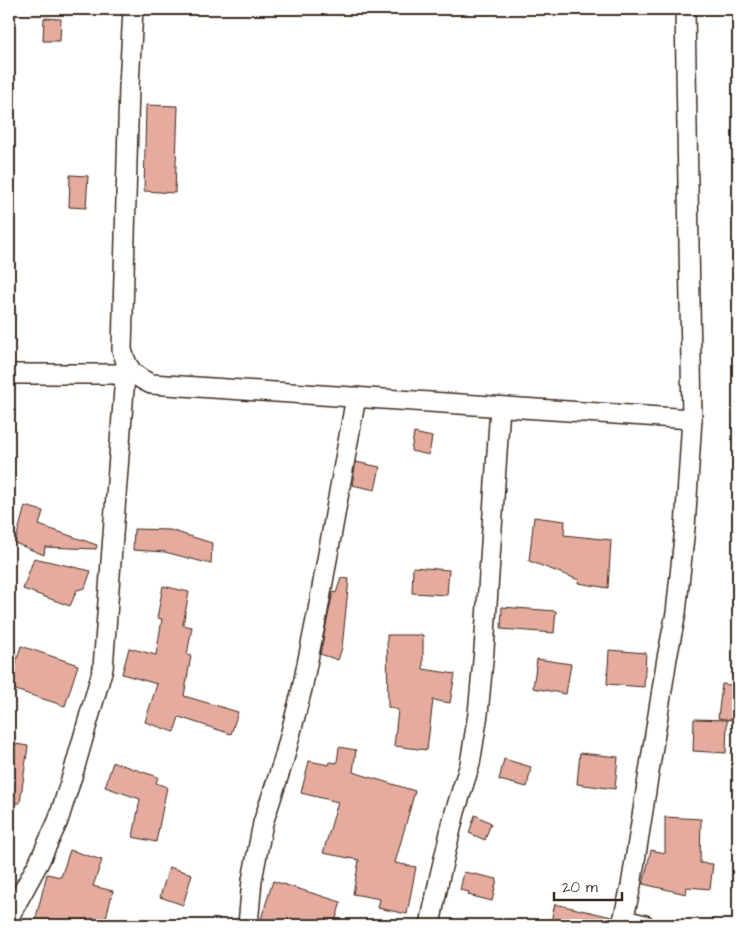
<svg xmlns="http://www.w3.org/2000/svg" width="747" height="934" font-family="'Architects Daughter',sans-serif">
	<rect width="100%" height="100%" fill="#fff"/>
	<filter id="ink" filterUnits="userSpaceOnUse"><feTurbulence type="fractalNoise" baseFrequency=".02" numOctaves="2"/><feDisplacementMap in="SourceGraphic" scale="10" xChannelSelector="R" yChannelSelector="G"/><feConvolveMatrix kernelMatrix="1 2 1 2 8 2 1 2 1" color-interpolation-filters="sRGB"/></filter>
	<g filter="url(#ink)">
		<g fill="#e4ab9e" stroke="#3b2a1e">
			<path d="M44,18L61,19L60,41H43Z"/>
			<path d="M146,105L178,106L175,193L144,191Z"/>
			<path d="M70,175L88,176L86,208L69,207Z"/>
			<path d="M414,433L432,437L429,455L411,451Z"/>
			<path d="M356,462L380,467L375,490L352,485Z"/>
			<path d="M25,506L43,511L39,525L97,545L96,549L45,547L44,555L15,543Z"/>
			<path d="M534,517L565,521L564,535L611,540L608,588L578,583L579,580L529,561Z"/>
			<path d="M134,529L170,530L212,543L211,564L165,552L133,550Z"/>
			<path d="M34,558L91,571L85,588L77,590L70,606L23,589Z"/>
			<path d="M413,567L449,570L447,595L412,593Z"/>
			<path d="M341,578L349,579L342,648L338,660L320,654L333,592L336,593Z"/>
			<path d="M163,586L189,592L183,625L192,627L187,655L191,656L184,696L238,712L231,734L179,717L174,732L145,722L157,684L122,674L129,648L156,655L162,619L157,618Z"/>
			<path d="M502,607L556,611L554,633L501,629Z"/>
			<path d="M387,635H423V669L455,674L450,703L433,700L427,750L394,746L398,710L388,707Z"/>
			<path d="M21,646L78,665L65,706L9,688V684Z"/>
			<path d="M609,650L646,653L644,687L607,684Z"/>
			<path d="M537,659L571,664L566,694L533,688Z"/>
			<path d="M722,684L738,686V721L718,718Z"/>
			<path d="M694,719L727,720L726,753L693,751Z"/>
			<path d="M9,743L28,746L20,803H9Z"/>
			<path d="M339,747L356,750L353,772L415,791L395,863L416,867L407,914L378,908L380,899L353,894L359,860L323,853L338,802L301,793L309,761L329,765L330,762L337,763Z"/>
			<path d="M580,753L618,757L615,789L577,784Z"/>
			<path d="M504,759L531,767L527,787L499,780Z"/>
			<path d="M113,762L158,777L156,783L167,787L156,842L133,837L140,799L105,787Z"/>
			<path d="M475,815L491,823L485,840L469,833Z"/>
			<path d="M665,817L701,819L700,863L713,864L710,889L687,887L686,894L643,884L651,850L665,853Z"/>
			<path d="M70,850L102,860L93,886L113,891L104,925H49L35,921L47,874L61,877Z"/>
			<path d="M169,867L192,874L183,905L160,897Z"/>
			<path d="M464,872L497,879L492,901L468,895L469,892L460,890Z"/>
			<path d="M273,881L341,902L334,925H282L261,919Z"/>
			<path d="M555,904L612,917L611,925H550Z"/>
		</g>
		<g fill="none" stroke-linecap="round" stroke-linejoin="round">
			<defs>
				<g id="minor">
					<path d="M133,9L129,86L122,350C128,370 132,375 151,384L692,419"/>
					<path d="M9,374H133"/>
					<path d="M9,917L39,862L58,821L74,770L103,668L126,363"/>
					<path d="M624,920L645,925"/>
					<path d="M248,925L252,880L263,823L284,759L302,689L318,610L356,397"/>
					<path d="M430,925L440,875L455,812L470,764L478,714L484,650L500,407"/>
					<path d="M622,925L631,886L667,658L676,613L685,528L692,419L685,9"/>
				</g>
			</defs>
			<use href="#minor" stroke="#3b2a1e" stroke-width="22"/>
			<use href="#minor" stroke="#fff" stroke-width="19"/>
		</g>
	</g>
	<rect width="747" height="934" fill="none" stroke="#fff" stroke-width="30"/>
	<rect x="15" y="15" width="717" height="904" fill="none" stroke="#3b2a1e" stroke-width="2" filter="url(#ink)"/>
	<path d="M554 892v8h68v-8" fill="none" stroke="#3b2a1e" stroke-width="2.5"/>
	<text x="562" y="892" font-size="15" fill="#3b2a1e" stroke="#ffffff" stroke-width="4" paint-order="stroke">20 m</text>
</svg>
